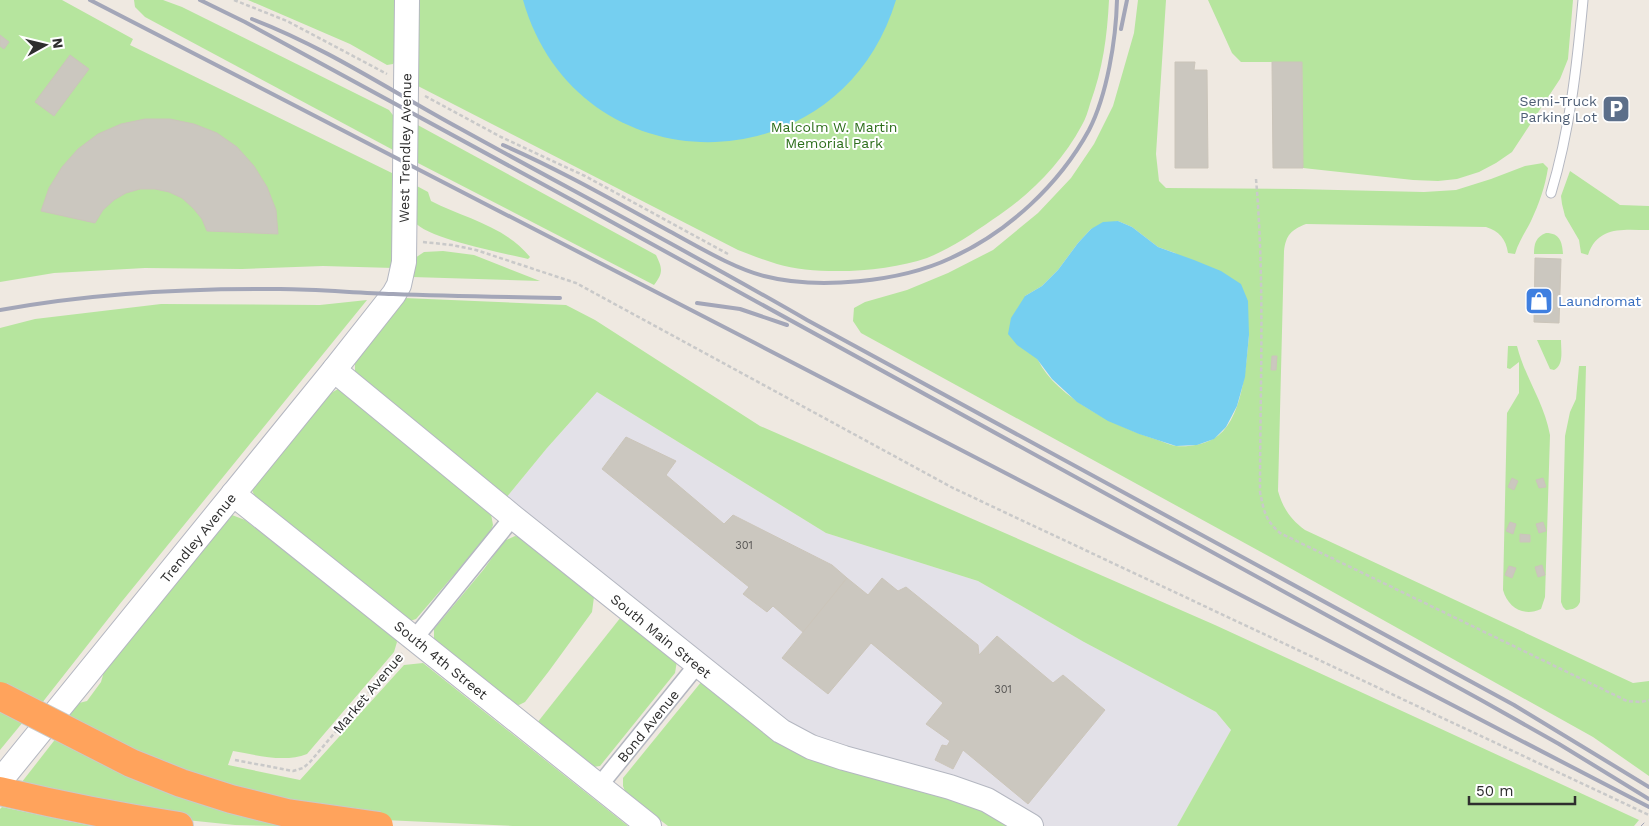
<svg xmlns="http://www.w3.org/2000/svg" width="1649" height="826" font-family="'Work Sans',sans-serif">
	<rect width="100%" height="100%" fill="#efe9e1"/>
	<path fill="#e3e1e8" d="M597,392L826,533L978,581L1084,642L1216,712L1231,730L1177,826H1045L1017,805L843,748L798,730L506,498L547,448Z"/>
	<g fill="#b6e59e" fill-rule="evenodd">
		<path d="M0,0H62L133,39L130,45L396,175L394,268L323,266L242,269L145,268L54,273L0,282Z"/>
		<path d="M134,0H163L182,7L389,110L396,119L395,151L145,17L135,7Z"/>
		<path d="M248,0H396V59L393,64L387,65L350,44Z"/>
		<path d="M417,0H1109C1107,38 1103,68 1090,104C1088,111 1086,118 1082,125C1061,164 1029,196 992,220C972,234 950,249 927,258C886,272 819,276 777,264C764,260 751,255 738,250L416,85Z"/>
		<path d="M1138,0H1166L1156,154L1159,181L1166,188L1295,189L1424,192L1456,190L1491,179L1525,166L1543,163L1548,168C1545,187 1539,204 1531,221C1525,233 1519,241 1515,254L1508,253C1506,239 1499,231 1486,227L1306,224C1291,230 1286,235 1284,251L1278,491C1283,508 1290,519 1305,530L1633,683L1649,681V776L1593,737L1272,558L861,333L853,321L854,308L865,302L907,290L948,273L993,250L1038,213L1071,178L1094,144L1113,106L1134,33ZM1118,221L1132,227L1158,247L1175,253L1249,335C1246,365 1243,423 1213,439C1202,445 1188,447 1176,446C1170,445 1164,442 1158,440C1119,428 1056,398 1038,360C1035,354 1035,347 1034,341C1031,326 1028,311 1025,296L1042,286L1058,270L1078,243L1091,229Z"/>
		<path d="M1208,0H1573L1568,59L1560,79L1512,152L1496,163L1479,172L1457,179L1438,181L1413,180L1303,168L1302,62H1241L1232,53Z"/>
		<path d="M414,123L656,255C662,268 664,272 654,285L416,162Z"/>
		<path d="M1570,171L1620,205L1649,206V230C1624,230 1598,225 1588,255L1581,253L1579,240L1565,216L1562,204L1561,196Z"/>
		<path d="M415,185L428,192L431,201C464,218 505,226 530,257L528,259C507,254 425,238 415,222Z"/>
		<path d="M1546,233C1560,233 1562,242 1563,254H1534C1534,243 1536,237 1546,233Z"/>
		<path d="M443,251L474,255L540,281L412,277L415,258L424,252Z"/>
		<path d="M404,298L566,305L595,320L760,426L1215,625L1639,820L1634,826H1177L1231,730L1216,712L1084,642L978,581L826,533L597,392L547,448L506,498L355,373V364L359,355L395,313Z"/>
		<path d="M367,300L119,605L38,708L0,689V328L35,319L161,304L320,305Z"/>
		<path d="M1537,340H1561C1561,351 1564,365 1554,370L1550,369Z"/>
		<path d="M1508,346H1517C1525,378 1544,402 1550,435L1545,597L1541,609C1524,617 1508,608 1503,590L1507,413L1519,393V362L1510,369L1507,368Z"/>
		<path d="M1579,366H1586L1580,602C1577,609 1573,609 1566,610L1563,607L1561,602L1565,436L1570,412L1576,399Z"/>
		<path d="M338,389L344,392L491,514L493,525L490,533L416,619L410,621L255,497L251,488L326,396Z"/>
		<path d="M232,515L245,520L395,638L397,642L394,652L307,754C284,763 257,755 233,751L228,765L300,780L404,665L423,663L628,826H513L384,820L223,789L63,721L79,703L87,701L101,682L105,668L225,520Z"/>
		<path d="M515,536L529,539L594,597L592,612L549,671L525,702L519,705L512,704L440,648L434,639V629L484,569L504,541Z"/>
		<path d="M621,617L677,661L675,673L600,766L593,767L537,723Z"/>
		<path d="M702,681L781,744L980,807L1014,826H668L626,794L623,786V778Z"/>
		<path d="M0,709L23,722L0,750Z"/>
		<path d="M57,737L282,822V826L235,825L186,820L18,787Z"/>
		<path d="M2,807L92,826H0V809Z"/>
	</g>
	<g fill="#75cff0">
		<path d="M523,0H896C839,189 577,190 523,0Z"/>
		<path d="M1118,221L1132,227L1158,247L1194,260L1221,271L1241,284L1248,301L1249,335L1245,377L1237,406L1226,427L1214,439L1197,445L1176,446L1139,434L1108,421L1077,402L1052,379L1037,359L1017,345L1008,334L1011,318L1025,296L1042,286L1058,270L1078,243L1091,229L1103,222Z"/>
	</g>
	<g fill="#cbc7bf" stroke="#cbc5ba">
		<path d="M0,35L9,42L4,49L0,46Z"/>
		<path d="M70,55L89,69L54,116L35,102Z"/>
		<path d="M1175,62H1195L1194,70H1207L1208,168H1175Z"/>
		<path d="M1272,62H1302L1303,168H1273Z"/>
		<path d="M145,119H170L194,124L217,133L237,147L254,166L267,187L276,210L278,234L207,231L202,219L193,208L182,198L169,192L155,189H140L126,193L114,200L103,210L95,223L41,211L49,188L62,167L78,149L98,134L121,124Z"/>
		<path d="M1535,258L1561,259L1559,323L1534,322Z"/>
		<path d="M1272,356H1277L1276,370H1271Z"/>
		<path d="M626,437L676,461L666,475L724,524L733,515L832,565L847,578L804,633L773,606L767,612L743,594L749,587L602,469Z"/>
		<path d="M1512,478L1518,481L1514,490L1508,487Z"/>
		<path d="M1543,478L1546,487L1539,488L1536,480Z"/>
		<path d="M1510,522L1516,524L1513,534L1506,531Z"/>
		<path d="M1543,522L1546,531L1539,533L1536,524Z"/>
		<path d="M1520,534L1530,535V542H1520Z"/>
		<path d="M1542,565L1545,575L1538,577L1535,567Z"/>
		<path d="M1509,566L1516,568L1512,578L1505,575Z"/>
		<path d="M847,578L868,595L882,578L898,591L906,587L978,645L979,655L997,636L1053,683L1063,675L1105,710L1028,804L963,750L953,769L935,760L942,745L947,746L950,741L926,724L943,703L871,643L828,694L782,658Z"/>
	</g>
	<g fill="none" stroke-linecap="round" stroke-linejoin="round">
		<defs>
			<path id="lane" d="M1551,193C1570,130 1577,65 1583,0"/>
			<g id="street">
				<path d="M414,639L513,517"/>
				<path d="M599,786L697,665"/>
			</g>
			<g id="secondary">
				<path d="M334,370L513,517L781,731L811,747L844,758L950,787L987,800L1031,826"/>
				<path d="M233,494L649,826"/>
				<path d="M0,781L334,370L394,294L399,285L404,262L407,0"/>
			</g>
			<path id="highway" d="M0,791C59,805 119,817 179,826"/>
		</defs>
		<use href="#lane" stroke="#b4b7c1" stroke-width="11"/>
		<use href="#street" stroke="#b4b7c1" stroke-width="19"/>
		<use href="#secondary" stroke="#b4b7c1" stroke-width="26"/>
		<use href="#highway" stroke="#c9c9c9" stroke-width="30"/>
		<g stroke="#c9c9c9" stroke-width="2.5" stroke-dasharray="4 2.5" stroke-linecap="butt">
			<path d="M234,0L287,21L387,74"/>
			<path d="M425,96L501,137L585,176L728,254"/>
			<path d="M1256,179C1265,283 1260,388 1260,492C1264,511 1265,520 1280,533L1627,701L1641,702L1649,700"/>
			<path d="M423,242L452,245L476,250L576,283L953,488L1649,815"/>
			<path d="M235,760L293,771L303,768L310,762L402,653"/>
		</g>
		<use href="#lane" stroke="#fff" stroke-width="9"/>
		<use href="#street" stroke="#fff" stroke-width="16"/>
		<use href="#secondary" stroke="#fff" stroke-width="24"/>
		<use href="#highway" stroke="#ffa35c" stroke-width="28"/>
		<path stroke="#a3a6b8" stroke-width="1" d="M1641,826L1644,823"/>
		<g stroke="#a3a6b8" stroke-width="4">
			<path d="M90,0L755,343L1649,807"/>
			<path d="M200,0L245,22C658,246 1069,473 1481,700L1559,744L1649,799"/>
			<path d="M252,19C325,47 391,91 459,128C575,192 693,254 807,320L1514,705L1649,787"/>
			<path d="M1121,29L1127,0"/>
			<path d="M503,145C560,170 614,201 669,231C697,246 733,268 764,276C818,290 900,282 951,258C1008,232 1059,185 1089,130C1107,95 1116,40 1117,0"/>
			<path d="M697,303L740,309L787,325"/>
			<path d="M0,310C92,293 186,288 280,289C318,289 356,293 393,294C449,296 505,297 560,298"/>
		</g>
		<defs>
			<path id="highway-bridge" d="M0,696L131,763L181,783L231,799L287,813L379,826"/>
		</defs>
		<use href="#highway-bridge" stroke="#c9c9c9" stroke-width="30" stroke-linecap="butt"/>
		<use href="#highway-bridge" stroke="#ffa35c" stroke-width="28"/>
	</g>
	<defs>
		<symbol id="parking-square" viewBox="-11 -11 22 22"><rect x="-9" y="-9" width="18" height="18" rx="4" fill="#5c6f8a" stroke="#fff"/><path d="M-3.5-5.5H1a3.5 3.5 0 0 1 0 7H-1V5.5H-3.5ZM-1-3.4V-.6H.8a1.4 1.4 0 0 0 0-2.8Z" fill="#fff"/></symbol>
		<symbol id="shop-square" viewBox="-11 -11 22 22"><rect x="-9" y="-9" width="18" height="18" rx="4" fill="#3f7fe0" stroke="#fff"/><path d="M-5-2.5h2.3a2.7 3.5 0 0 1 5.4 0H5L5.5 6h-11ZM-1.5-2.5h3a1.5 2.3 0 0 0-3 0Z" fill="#fff"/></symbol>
	</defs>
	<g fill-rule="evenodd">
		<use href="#parking-square" x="1600" y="93" width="32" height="32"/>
		<use href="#shop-square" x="1523" y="285" width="32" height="32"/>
	</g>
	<g text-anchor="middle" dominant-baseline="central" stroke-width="4" stroke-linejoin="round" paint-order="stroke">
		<g font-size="11" fill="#555452">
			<text x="744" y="545">301</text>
			<text x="1003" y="689">301</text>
		</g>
		<g font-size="14" fill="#4e5e75" stroke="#fff" text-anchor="end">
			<text x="1597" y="101">Semi-Truck<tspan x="1597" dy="16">Parking Lot</tspan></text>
		</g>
		<g font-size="14" fill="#2c6e1b" stroke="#fff">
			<text x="834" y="127">Malcolm W. Martin<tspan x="834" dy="16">Memorial Park</tspan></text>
		</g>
		<g font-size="14" fill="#2e2e2e" stroke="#fff">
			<text transform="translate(405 148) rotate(-89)">West Trendley Avenue</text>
			<text transform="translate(198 538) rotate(-51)">Trendley Avenue</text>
			<text transform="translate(661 636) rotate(39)">South Main Street</text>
			<text transform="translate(441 660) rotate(39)">South 4th Street</text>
			<text transform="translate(368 693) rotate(-50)">Market Avenue</text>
			<text transform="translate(648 726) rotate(-51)">Bond Avenue</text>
		</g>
		<g font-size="14" fill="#366cbe" stroke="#fff" text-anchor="start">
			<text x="1558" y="301">Laundromat</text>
		</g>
	</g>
	<g transform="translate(45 45) rotate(82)" stroke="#ffffff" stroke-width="4" paint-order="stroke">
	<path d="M0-4L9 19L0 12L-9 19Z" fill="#2e2e2e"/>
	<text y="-8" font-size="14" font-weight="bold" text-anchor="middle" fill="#2e2e2e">N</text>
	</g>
	<path d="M1469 796v8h106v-8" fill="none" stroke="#2e2e2e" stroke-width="2.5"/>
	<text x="1476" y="796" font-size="15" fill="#2e2e2e" stroke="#ffffff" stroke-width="4" paint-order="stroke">50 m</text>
</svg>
